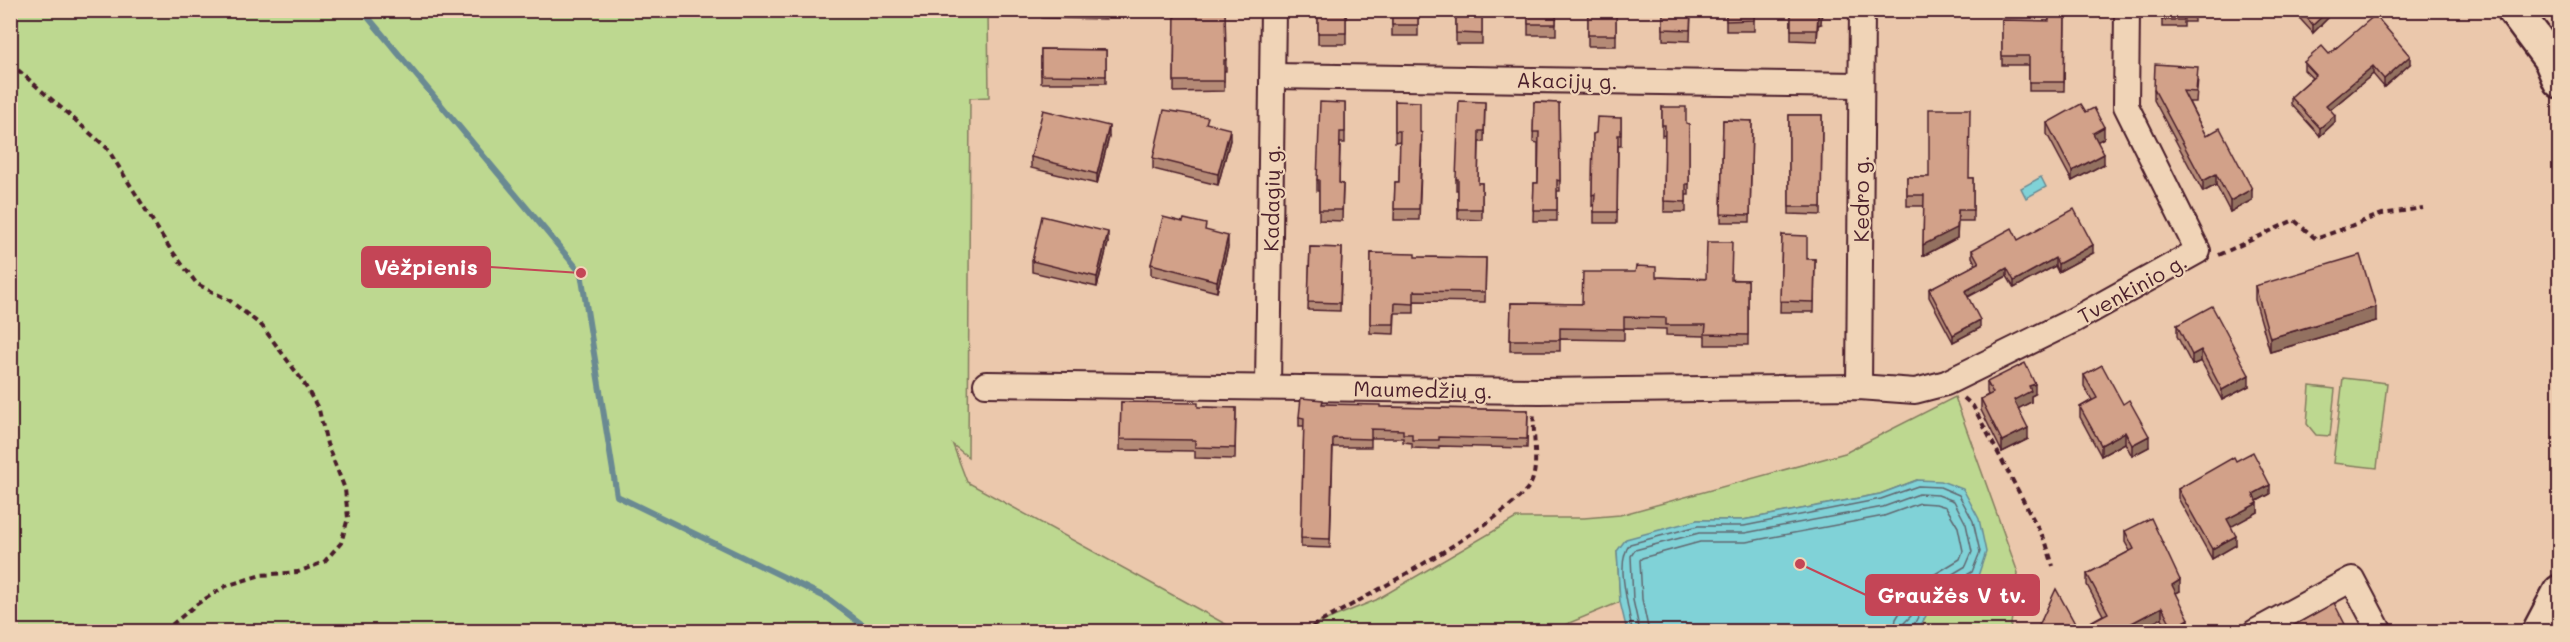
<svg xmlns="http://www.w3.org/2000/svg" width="2570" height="642" font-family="Mali,sans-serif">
	<rect width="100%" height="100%" fill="#ebc8ac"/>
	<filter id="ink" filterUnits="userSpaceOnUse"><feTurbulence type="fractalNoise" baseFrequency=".0167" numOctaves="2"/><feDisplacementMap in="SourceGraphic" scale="12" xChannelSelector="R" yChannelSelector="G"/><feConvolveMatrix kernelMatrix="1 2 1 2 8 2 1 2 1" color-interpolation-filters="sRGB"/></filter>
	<g filter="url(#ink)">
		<g fill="#bdd890" stroke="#847c5e" stroke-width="1.5">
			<path d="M10,11H988L989,97L970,98L968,457L953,445L967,482L1238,631H11Z"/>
			<path d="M2343,378L2387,383L2377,468L2333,463Z"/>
			<path d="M2310,386L2335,389L2330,436L2316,435L2307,424Z"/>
			<path d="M1955,397L2018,573L2010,631H1909L1920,627L1934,600L1978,576L1917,480L1880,494L1743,520H1697L1617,551L1620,602L1550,631H1490L1481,626L1468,625L1362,631L1296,632L1376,600L1516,518H1584L1620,515L1845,453Z"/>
		</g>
		<g fill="#80d2d7" stroke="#6a8a92" stroke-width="1.5">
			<path d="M2041,177L2046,187L2026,198L2021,188Z"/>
			<path d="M1917,480L1941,481L1963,489L1979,519L1986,552L1978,576L1934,600L1920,627L1909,632L1627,631L1620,602L1617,551L1626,539L1697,520H1743L1880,494Z"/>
			<path d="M1468,625L1481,626L1490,631H1362Z"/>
		</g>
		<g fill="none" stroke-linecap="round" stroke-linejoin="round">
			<g stroke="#606770" stroke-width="1.5">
				<path d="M1632,632C1630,608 1614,563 1630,544L1698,526H1744L1881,499L1918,486L1940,487L1959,495L1973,521L1980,552L1972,572L1929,596L1910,632"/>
				<path d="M1640,632L1633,600L1631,556L1635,550L1699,533H1745L1883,507L1919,494L1938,495L1954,501L1966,524L1972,552L1966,566L1924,591L1911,616L1904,623L1903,632"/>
				<path d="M1649,632L1642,599L1640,560L1642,558L1700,542H1746L1884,516L1920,503L1936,504L1946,507L1958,527L1963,551L1960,559L1917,585L1896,619L1894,632"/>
			</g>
			<path stroke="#6a8a92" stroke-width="6" d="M362,10L581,273L617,496L827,598L872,632"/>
			<defs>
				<g id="minor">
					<path d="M1273,76L1860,85"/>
					<path d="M986,384L1540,391L1859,387L1915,391L1946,383L2074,320L2198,251L2126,106L2127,10"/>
					<path d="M1268,386L1273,10"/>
					<path d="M1859,387L1862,10"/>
					<path d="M2255,632L2352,579L2380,632"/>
				</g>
				<g id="secondary">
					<path d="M2514,10L2551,60L2560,81"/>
					<path d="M2539,632L2560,592"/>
				</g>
			</defs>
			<use href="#minor" stroke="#4a1f2b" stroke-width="28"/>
			<use href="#secondary" stroke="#4a1f2b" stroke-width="38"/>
			<g stroke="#4a1f2b" stroke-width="4" stroke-dasharray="6 4.5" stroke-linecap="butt">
				<path d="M10,63L107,148L169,247L197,284L229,300L262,326L302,380L319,410L327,444L345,489L348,518L341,543L324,562L298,572L261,575L226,586L197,604L163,632"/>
				<path d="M2219,255L2294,220L2316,239L2382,214L2423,208"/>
				<path d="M1964,398L1973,406L2046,543L2053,566"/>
				<path d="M1303,632C1346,607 1518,517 1532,481C1539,463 1532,432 1534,412"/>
			</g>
			<use href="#minor" stroke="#f0d4b7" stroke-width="24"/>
			<use href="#secondary" stroke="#f0d4b7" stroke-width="33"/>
		</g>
		<g fill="#b58a76" stroke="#4a1f2b" stroke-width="1.5">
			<path d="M1042,10H1106V19L1042,18Z"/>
			<path d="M1175,10H1225L1226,71H1224V91L1174,92Z"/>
			<rect x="1318" y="10" width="28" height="34"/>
			<rect x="1392" y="10" width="26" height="26"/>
			<rect x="1456" y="10" width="26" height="34"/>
			<rect x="1528" y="10" width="28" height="25"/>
			<rect x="1588" y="10" width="28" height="36"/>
			<path d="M1663,10H1691L1690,41L1663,40Z"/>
			<path d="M1722,10H1754V31H1726V15H1722Z"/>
			<path d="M1925,10H1984V13L1925,12Z"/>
			<path d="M2049,10H2097V16L2065,15L2064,91H2029V65H2002V20L2049,21Z"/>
			<path d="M2162,10H2194V22H2184V27H2162Z"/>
			<path d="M2292,10H2328V18L2313,33Z"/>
			<path d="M1791,14L1821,24L1818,25L1817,41L1791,40Z"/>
			<path d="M1041,49L1106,50V83H1041Z"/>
			<path d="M2329,54L2410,64L2384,87L2373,74L2330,110L2335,122L2320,136L2291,104V97L2312,78L2304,70V62Z"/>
			<path d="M2198,78L2196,102H2189L2206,136L2252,200L2230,212L2216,185L2203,192L2154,100V89Z"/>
			<path d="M1395,101L1420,132L1422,144L1419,220H1394L1395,182H1399L1400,141L1395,142Z"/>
			<path d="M1485,102L1484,142H1479L1478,183H1482V220L1458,219V190H1456V179Z"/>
			<path d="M1534,102L1559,103L1560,191H1557V221H1533L1534,183H1538V143L1533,142Z"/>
			<path d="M1345,103V143H1340L1339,183L1343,184L1342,221L1319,220V191H1317V180Z"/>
			<path d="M1662,107L1686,123L1689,124V195H1686V212H1664L1665,135L1662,136Z"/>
			<path d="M2086,112L2104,138L2097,141L2104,164L2072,181L2047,134V123Z"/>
			<path d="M1789,115H1822L1821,215L1789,214Z"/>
			<path d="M1621,118V146H1618L1617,223H1594V205L1592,206L1593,134L1596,133Z"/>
			<path d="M1723,120L1752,121L1750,222H1721Z"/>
			<path d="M1208,124L1230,140L1218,185L1153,169V158Z"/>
			<path d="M1109,137L1097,184L1031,168V157Z"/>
			<path d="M1907,177L1973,178V221H1958L1957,238L1923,256L1924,206H1907Z"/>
			<path d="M1206,231L1228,247L1217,292L1151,275V264Z"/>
			<path d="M1782,235L1807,259H1815L1814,312H1780Z"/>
			<path d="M2018,240L2093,253L2058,272L2055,266L2014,288L2007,276L1968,297L1980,328L1953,342L1929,297V289L1976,265L1972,257V250Z"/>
			<path d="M1108,243L1097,287L1032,272V261Z"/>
			<path d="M1310,247L1342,248L1340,311L1308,310Z"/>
			<path d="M1371,253L1415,257L1486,258L1485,302L1414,301V313H1395L1394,334L1370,333Z"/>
			<path d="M1635,272L1656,277L1748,280V345H1705V336L1666,335V329L1624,328V340L1560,339V351H1510L1511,303L1582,304Z"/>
			<path d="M2255,286L2376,321L2270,352L2255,300Z"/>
			<path d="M2177,325L2249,386L2222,400L2201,361L2192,365L2177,336Z"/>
			<path d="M2084,375L2123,404L2149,447L2132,456L2125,443L2101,456L2080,417V407L2092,400L2084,386Z"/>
			<path d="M1987,382L2035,394L2031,396V402L2018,408L2028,439L2002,452L1981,410V399L1988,395L1987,392Z"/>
			<path d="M1121,402L1198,407L1236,408L1235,459L1195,458V451L1120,450Z"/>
			<path d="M1323,404L1380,407L1528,410L1527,448L1439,446V449L1412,448V443L1403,442V438H1371V447H1333L1330,548L1301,547L1304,426H1299V417Z"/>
			<path d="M2236,461L2270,494L2257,501L2258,512L2231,526L2236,545L2212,559L2178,498V489Z"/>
			<path d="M2125,531L2180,591L2176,593L2189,630L2187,632H2169L2162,618L2078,629L2103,615L2087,585V574L2130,551L2125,542Z"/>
		</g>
		<g fill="#937160" stroke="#4a1f2b" stroke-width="1.5">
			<path d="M1822,10L1821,24L1818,25L1817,41L1818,15Z"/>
			<path d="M2328,11V18L2313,33V25Z"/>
			<path d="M2410,56V64L2384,87V79Z"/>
			<path d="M2373,66V74L2326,113V105Z"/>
			<path d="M2335,115V122L2320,136V128Z"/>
			<path d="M1109,126V137L1097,184V174Z"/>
			<path d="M2104,127V138L2093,144V133Z"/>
			<path d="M1230,129V140L1218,185V174Z"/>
			<path d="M2104,154V164L2072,181V171Z"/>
			<path d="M2216,174V185L2203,192V181Z"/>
			<path d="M2252,189V200L2230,212V201Z"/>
			<path d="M1958,210L1957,238L1923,256V245Z"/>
			<path d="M1108,232V243L1097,287V277Z"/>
			<path d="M1228,236V247L1217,292V281Z"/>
			<path d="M2093,245V253L2058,272V264Z"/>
			<path d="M2055,258V266L2014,288V281Z"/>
			<path d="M2007,268V276L1965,298V291Z"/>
			<path d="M2376,307V321L2270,352V338Z"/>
			<path d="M1980,320V328L1953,342V335Z"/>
			<path d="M2201,350V361L2192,365V355Z"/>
			<path d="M2249,375V386L2222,400V390Z"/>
			<path d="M2035,384V394L2031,396V402L2014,411V400L2029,386Z"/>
			<path d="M2028,428V439L2002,452V441Z"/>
			<path d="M2125,432V443L2101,456V445Z"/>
			<path d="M2149,436V447L2132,456V445Z"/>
			<path d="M2270,485V494L2253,503V494Z"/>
			<path d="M2258,503V512L2227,529V519Z"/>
			<path d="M2236,536V545L2212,559V549Z"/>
			<path d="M2180,580V591L2172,595V585Z"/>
			<path d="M2162,607V618L2136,632H2122V628Z"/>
			<path d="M2189,619V630L2187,632H2173V628Z"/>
		</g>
		<g fill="#d2a189" stroke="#4a1f2b" stroke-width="1.5">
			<path d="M1047,10H1106V11Z"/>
			<path d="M1175,10H1225L1226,60H1224V81H1174Z"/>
			<rect x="1318" y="10" width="28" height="23"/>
			<rect x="1392" y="10" width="26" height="15"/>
			<path d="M1456,10H1482V34L1456,33Z"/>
			<rect x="1528" y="10" width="28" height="14"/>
			<rect x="1588" y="10" width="28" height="25"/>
			<path d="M1663,10H1691L1690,30L1663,29Z"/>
			<path d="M1726,10H1754V20L1726,21Z"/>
			<path d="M1794,10H1821V14L1818,15L1817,30H1791V14H1794Z"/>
			<path d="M2049,10H2065L2064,82H2029V56H2002V20L2049,21Z"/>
			<path d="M2162,10H2194V15H2184V20H2162Z"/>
			<path d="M2300,10H2328V11L2313,25Z"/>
			<path d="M2375,15L2410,56L2384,79L2373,66L2326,105L2335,115L2320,128L2291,97L2316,75L2304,62L2322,46L2329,54Z"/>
			<path d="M1041,49L1106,50V76L1041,75Z"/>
			<path d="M2155,64L2198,67L2196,92L2183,91L2206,136L2220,128L2252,189L2230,201L2216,174L2203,181L2154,89Z"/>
			<path d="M1395,101L1420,102V132L1422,133L1419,209H1394L1395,182H1399L1400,131H1395Z"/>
			<path d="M1459,101L1485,102L1484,131H1479L1478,183H1482V209H1458V179H1456Z"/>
			<path d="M1320,102L1345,103V132H1340L1339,183L1343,184L1342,210H1319V180H1317Z"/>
			<path d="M1534,102L1559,103L1560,181L1557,180V210H1533L1534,183H1538L1539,132H1533Z"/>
			<path d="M2081,104L2086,112L2094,108L2104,127L2093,133L2104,154L2072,171L2047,123Z"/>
			<path d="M1662,107H1686V123L1689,124V184H1686V202L1664,201L1665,125H1662Z"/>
			<path d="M1929,109H1970L1969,178H1973V210H1958L1957,228L1923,245L1924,195H1907V177H1929Z"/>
			<path d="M1043,110L1109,126L1097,174L1031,157Z"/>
			<path d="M1164,110L1208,117L1206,123L1230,129L1218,174L1153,158Z"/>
			<path d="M1789,115H1822L1821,207H1789Z"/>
			<path d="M1597,117L1621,118V135H1618L1617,212H1594L1595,194L1592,195L1593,134L1596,133Z"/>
			<path d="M1723,120L1752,121L1750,215L1721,214Z"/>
			<path d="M2074,209L2093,245L2058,264L2055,258L2014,281L2007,268L1965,291L1980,320L1953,335L1929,289L1979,263L1972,250L2012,228L2018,240Z"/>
			<path d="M1042,216L1108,232L1097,277L1032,261Z"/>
			<path d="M1163,217L1183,222L1184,219L1206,224L1205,230L1228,236L1217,281L1151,264Z"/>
			<path d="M1782,235L1807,236V259H1815L1814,302L1780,301Z"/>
			<path d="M1707,242H1732L1731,280H1748V335L1705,334L1706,325H1666V318L1624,317V329L1560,328V340H1510L1511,303L1582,304L1583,272H1635L1636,266L1656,267V277L1706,279Z"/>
			<path d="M1310,247L1342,248L1340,303L1308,302Z"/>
			<path d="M1371,253L1415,254V257L1486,258L1485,292L1414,291V304L1395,303L1394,324H1370Z"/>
			<path d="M2360,255L2376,307L2270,338L2255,286Z"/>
			<path d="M2212,306L2249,375L2222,390L2201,350L2192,355L2177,325Z"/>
			<path d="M2025,363L2035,384L2029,386L2031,391L2014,400L2028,428L2002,441L1981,399L1993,393L1987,382Z"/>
			<path d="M2102,365L2123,404L2129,400L2149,436L2132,445L2125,432L2101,445L2080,407L2097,398L2084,375Z"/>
			<path d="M1301,398L1323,400L1322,404L1380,405V407L1528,410L1527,439L1439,437V440H1412V434H1403V430L1371,429V439L1333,438L1330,539L1301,538L1304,418L1299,417Z"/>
			<path d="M1121,402L1198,403V407L1236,408L1235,448L1195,447V440L1120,439Z"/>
			<path d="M2253,452L2270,485L2253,494L2258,503L2227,519L2236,536L2212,549L2178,489L2234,457L2236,461Z"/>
			<path d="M2151,518L2180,580L2172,585L2189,619L2173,628L2162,607L2122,628L2124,632H2036L2056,589L2078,629L2108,613L2087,574L2134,549L2125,531Z"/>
			<path d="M2334,603L2349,632H2282Z"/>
		</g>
	</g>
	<g text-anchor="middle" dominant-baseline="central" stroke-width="4.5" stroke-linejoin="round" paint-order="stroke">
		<g font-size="21" fill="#4a1f2b" stroke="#f0d4b7">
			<text transform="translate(1567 80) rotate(1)">Akacijų g.</text>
			<text transform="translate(1271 198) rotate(-89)">Kadagių g.</text>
			<text transform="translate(1860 199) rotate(-90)">Kedro g.</text>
			<text transform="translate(2132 288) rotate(-29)">Tvenkinio g.</text>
			<text transform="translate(1423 389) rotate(1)">Maumedžių g.</text>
		</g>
	</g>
	<path fill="none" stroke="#c44556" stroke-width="2" d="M581 273L490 267M1800 564L1866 595"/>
	<g fill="#c44556" stroke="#f0d4b7" stroke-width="2">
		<circle cx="581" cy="273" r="6"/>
		<circle cx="1800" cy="564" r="6"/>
	</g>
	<g fill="#c44556" stroke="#c44556" stroke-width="2">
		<rect x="362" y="247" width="128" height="40" rx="6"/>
		<rect x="1866" y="575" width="173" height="40" rx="6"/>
	</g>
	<g font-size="22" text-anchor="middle" font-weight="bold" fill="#fff">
		<text x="426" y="275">Vėžpienis</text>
		<text x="1952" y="603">Graužės V tv.</text>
	</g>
	<rect width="2570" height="642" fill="none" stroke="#f0d4b7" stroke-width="36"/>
	<rect x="18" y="18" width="2534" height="606" fill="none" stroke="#4a1f2b" stroke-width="2" filter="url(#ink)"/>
</svg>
